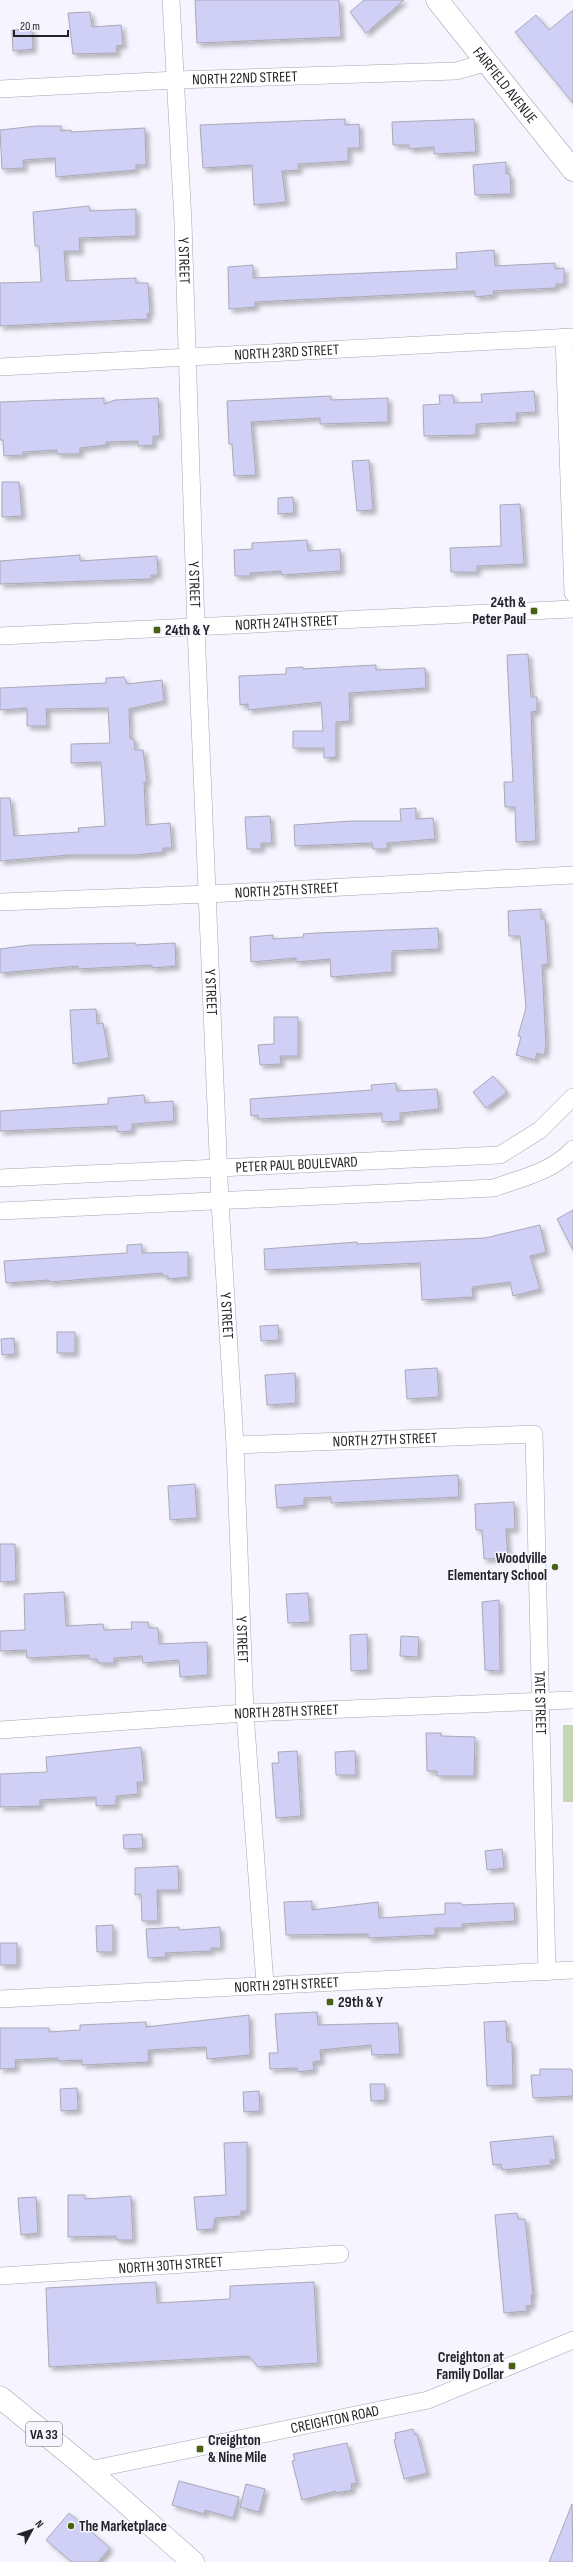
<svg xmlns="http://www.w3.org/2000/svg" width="573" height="2562" font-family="'Sofia Sans Condensed',sans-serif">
	<defs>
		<filter id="shadow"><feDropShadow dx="3.5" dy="3.5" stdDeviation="2" flood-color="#0004"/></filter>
	</defs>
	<rect width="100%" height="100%" fill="#f5f4ff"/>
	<rect fill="#c7d6b2" x="563" y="1725" width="10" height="77"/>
	<g fill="#d0cff6" stroke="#aaa9b5" filter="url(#shadow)">
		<path d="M195,0H339L341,37L197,43Z"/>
		<path d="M364,0H404L366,33L350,12Z"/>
		<path d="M573,10V103L515,32L536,15L549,30Z"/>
		<path d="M90,12L92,27L121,25L123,45L116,46L117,53L73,54L68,13Z"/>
		<path d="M32,29L33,49L13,51L12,30Z"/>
		<path d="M345,119V125L359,124L360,148H348V161L298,164L299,170L282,171L286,202L254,205L252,165L203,168L200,125Z"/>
		<path d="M474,119L476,152L434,154V147L409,149V145H393L392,122Z"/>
		<path d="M36,126H61V131L71,130V132L145,128L146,165H136V170L56,177L55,158L23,160L24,168L2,169L0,130Z"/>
		<path d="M506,162V174H510L511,194L475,195L473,165Z"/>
		<path d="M89,206L90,211L136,209V236L79,238L80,251H64L66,281L136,278V283H148L150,313L147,314L148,319L0,326V283L41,282L39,246H35L33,212Z"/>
		<path d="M494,250L495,266L555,263V269L564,268V284H556V288L493,291L494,295L475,297V291L255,302V307L229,309L228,267L253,265V278L457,269L456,253Z"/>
		<path d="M534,391L536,412L516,413L517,422L476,424V435L424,436L423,405L440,404L439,395H453L454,403L482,402L481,394Z"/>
		<path d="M331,396V400L388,398V422L320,424V418L251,422L256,475L234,476L232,444H229L227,401Z"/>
		<path d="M104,398V404L115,400L158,398L160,436H153V445L138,446V441L106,442V445L80,448V454H57V450L23,452V455L4,456L3,440H0V402Z"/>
		<path d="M369,460L373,510L357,511L352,461Z"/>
		<path d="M2,482H19L22,516L2,517Z"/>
		<path d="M293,497L294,513L278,514V498Z"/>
		<path d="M520,504L524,564L477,566V572H451L450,548L501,546L500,505Z"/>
		<path d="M307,540L308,551L340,549L341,571L282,575L281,571L250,573L251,576H235L234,550L252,549V543Z"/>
		<path d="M80,555V561L157,556L158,575H151V579L0,584V561Z"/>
		<path d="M528,654L531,697H537V711L531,712L536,841L516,842L515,807H505L504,782H513L507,655Z"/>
		<path d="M376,665V670L425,668L426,688L349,693L350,721L336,722V757L324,758V748H293V731H323L321,702L248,710V704L240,705L239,676L286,674V668L303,667V669Z"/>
		<path d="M124,677L127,684L162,680L164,701L129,709L130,739H134L135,750H143L147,782H144L146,825L170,823L172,848H163V852L135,855H69L0,861V798H10L14,836L79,832L78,828L105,826L101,762L71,763V744L110,743L108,708L46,709L47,726H27V708L0,710V688L106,683V678Z"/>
		<path d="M416,808V819L433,818L435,839L387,843V849H373L372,843L295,846L294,825L352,821H401L400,809Z"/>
		<path d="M270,816L272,843H261V849H247L245,817Z"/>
		<path d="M541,909V919H545L548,964L542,965L546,1046L544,1055L537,1053L535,1060L516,1055L521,1037L518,1036L526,1008L520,936H509L508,911Z"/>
		<path d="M438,928L439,949L392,951V972L331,977L330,959L296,962V958L251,962L250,937L273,935V939L304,937L303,934L317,933Z"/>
		<path d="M135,943L136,945L175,943L176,966L152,968V965L78,969V966L0,973V949L30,945Z"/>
		<path d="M96,1009L97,1024L103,1023L109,1058L73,1064L70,1010Z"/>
		<path d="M274,1017H298V1056H280L281,1064L260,1065L258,1045L274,1044Z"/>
		<path d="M493,1076L507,1092L486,1108L473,1092Z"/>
		<path d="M396,1083L397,1091L437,1089L439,1109L400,1113V1121L382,1122V1113L258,1119V1115L251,1116L250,1099L372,1090L371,1085Z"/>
		<path d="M144,1095L145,1103L173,1101L174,1121L132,1124V1131L117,1132V1126L0,1131V1111L108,1104V1098Z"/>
		<path d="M573,1210V1250L557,1219Z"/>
		<path d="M540,1225L546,1252L530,1256L540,1289L513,1296L510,1282L472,1287L473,1297L422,1300L420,1263L265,1270L264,1249L357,1242V1244L485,1238Z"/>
		<path d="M142,1244V1253L188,1252V1277L168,1279V1276H163L162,1273L49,1282V1280L6,1283L4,1261L127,1253V1245Z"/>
		<path d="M278,1325L279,1340L261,1341L260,1326Z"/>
		<rect x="57" y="1332" width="18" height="21"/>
		<path d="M14,1338L15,1354L2,1355L1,1339Z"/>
		<path d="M437,1368L439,1397L407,1399L405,1370Z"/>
		<path d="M295,1373L296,1403L267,1405L265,1375Z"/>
		<path d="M458,1475L459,1497L331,1503V1497L304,1498V1505L277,1508L275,1485Z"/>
		<path d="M195,1484L197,1518L170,1520L168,1486Z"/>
		<path d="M514,1502L515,1529H506L508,1558L484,1559L482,1530H476L475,1504Z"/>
		<path d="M0,1544H15L16,1581L0,1582Z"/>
		<path d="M64,1592L66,1626L103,1624L104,1630L132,1629L131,1622H148L149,1628H158L159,1644L207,1642L208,1675L180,1677L179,1660L143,1663L142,1656L114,1658V1663H98L97,1659H89V1655L27,1658L26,1650L0,1651V1631L25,1630L24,1594Z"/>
		<path d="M308,1593L310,1622L288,1623L286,1594Z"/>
		<path d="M499,1600L500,1671L485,1670L482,1602Z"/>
		<path d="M367,1634L368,1670L351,1671L350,1635Z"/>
		<path d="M401,1636L419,1637L418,1657L400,1656Z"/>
		<path d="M426,1733H441V1736L475,1737L474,1776H437V1771H427Z"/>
		<path d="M141,1747L144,1782H137L138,1794L116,1796V1805L96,1806V1797L40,1800V1806L0,1807V1774L47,1772L46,1757Z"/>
		<path d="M297,1751L301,1816L276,1818L272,1763H279L278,1752Z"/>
		<path d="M350,1751H355L356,1775H336L335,1752Z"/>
		<path d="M142,1834L143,1848L124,1849L123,1835Z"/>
		<path d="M502,1849L504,1868L487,1870L485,1851Z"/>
		<path d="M178,1866L179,1890H157L158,1921H142L141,1894L135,1895V1868Z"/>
		<path d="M312,1901V1910L378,1902L379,1918L445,1914V1903H461L462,1905L514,1903L515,1921L462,1924V1928H435V1935L368,1938V1934L286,1935L284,1902Z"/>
		<path d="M113,1925V1952H97L96,1926Z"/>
		<path d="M179,1927V1930L220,1927L221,1948H211V1951L165,1953L166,1957L148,1958L146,1929Z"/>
		<rect x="0" y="1943" width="17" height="22"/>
		<path d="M317,2012L318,2025L398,2023L400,2054L372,2055L371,2045L320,2050L321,2061L313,2062L314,2070L298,2072L297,2068L270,2069L269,2053H278L275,2014Z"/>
		<path d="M249,2015L250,2055L207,2059L206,2047L148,2050L149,2062L82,2065V2060L58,2061V2058L15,2060L16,2068L0,2069V2028H49V2032L80,2030V2025L146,2022V2027Z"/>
		<path d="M506,2021L507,2042H512L513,2085L487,2086L484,2022Z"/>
		<path d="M540,2069H571L573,2072V2096L533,2098L531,2075H540Z"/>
		<path d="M370,2084H385V2100L371,2101Z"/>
		<path d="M77,2088L78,2110L61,2111L60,2089Z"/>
		<path d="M259,2091L260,2111L244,2112L243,2092Z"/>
		<path d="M553,2136L556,2160H550L551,2165L502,2170L501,2164L493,2165L490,2142Z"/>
		<path d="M247,2142V2211H241V2216L215,2218L213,2229L197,2230L194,2197L226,2195L224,2143Z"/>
		<path d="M68,2195H85V2199L131,2196L133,2240H117L116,2236L68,2237Z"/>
		<path d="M36,2197L38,2233L21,2235L18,2198Z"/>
		<path d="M517,2213L518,2219H525L533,2295H531L532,2305L526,2306L527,2311L504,2313L495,2215Z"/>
		<path d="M156,2282L157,2303L230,2299V2286L314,2282L318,2363L258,2367L249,2356L49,2367L46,2288Z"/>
		<path d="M413,2429L415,2435L417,2434L427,2473L404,2479L394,2440L396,2439L395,2433Z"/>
		<path d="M347,2443L357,2483L351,2484L352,2490L336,2493V2491L302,2500L292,2461L295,2460L293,2454Z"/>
		<path d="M179,2481L239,2497L233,2518L205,2510L204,2514L172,2505Z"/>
		<path d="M246,2484L265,2489L259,2512L240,2507Z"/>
		<path d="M572,2504L573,2562H549Z"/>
		<path d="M69,2513L110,2548L98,2562H72L46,2540Z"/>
	</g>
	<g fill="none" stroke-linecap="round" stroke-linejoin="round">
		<defs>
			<g id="street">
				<path id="s1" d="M171,0L183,222L196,628L220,1202L235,1445L245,1713L265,1984"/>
				<path id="s2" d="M0,89L176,80L456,71L488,62"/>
				<path d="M564,337L573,593"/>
				<path id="s3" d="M0,367L573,337"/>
				<path id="s4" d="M0,636L573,609"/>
				<path id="s5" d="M0,902L209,894L573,875"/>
				<path id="s6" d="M0,1178L500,1155L540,1130L573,1097"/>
				<path d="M0,1211L494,1188C521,1178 554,1171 573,1149"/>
				<path id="s7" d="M235,1445L534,1434L547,1972"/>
				<path id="s8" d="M0,1730L245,1713L573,1700"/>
				<path id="s9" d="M0,1999L573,1970"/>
				<path id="s10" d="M0,2276L340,2254"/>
				<path id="s11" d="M89,2470L428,2400L573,2340"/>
			</g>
			<g id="secondary">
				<path id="s12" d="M437,0L573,170"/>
			</g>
			<path id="primary" d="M0,2397L84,2466L193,2562"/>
		</defs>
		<use href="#street" stroke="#a6a6b1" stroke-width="18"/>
		<use href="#secondary" stroke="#a6a6b1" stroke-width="23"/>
		<use href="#primary" stroke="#a6a6b1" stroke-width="23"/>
		<use href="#street" stroke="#fff" stroke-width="17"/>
		<use href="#secondary" stroke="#fff" stroke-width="22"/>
		<use href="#primary" stroke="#fff" stroke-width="22"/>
	</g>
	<g fill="#496212" stroke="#f5f4ff" stroke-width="1.5">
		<rect x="530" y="607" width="8" height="8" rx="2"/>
		<rect x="153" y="626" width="8" height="8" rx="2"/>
		<circle cx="555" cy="1567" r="4"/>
		<rect x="326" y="1998" width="8" height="8" rx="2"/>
		<rect x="508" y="2362" width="8" height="8" rx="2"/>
		<rect x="196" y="2445" width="8" height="8" rx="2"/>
		<circle cx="71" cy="2526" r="4"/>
	</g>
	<g text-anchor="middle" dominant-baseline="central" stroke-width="3" stroke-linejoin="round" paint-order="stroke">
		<rect fill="#f5f4ff" stroke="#626268" stroke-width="1" x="26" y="2422" width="36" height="24" rx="3"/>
		<g font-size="14" font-weight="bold" fill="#232327">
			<text x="44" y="2434">VA 33</text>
		</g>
		<g font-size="15" fill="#232327" stroke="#f5f4ff">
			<text stroke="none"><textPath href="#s2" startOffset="245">NORTH 22ND STREET</textPath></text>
			<text stroke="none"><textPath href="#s12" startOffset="109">FAIRFIELD AVENUE</textPath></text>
			<text stroke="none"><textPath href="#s1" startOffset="261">Y STREET</textPath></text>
			<text stroke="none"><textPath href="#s3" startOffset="287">NORTH 23RD STREET</textPath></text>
			<text stroke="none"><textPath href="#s1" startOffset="585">Y STREET</textPath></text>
			<text stroke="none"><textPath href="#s4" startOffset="287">NORTH 24TH STREET</textPath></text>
			<text stroke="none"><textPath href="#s5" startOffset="287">NORTH 25TH STREET</textPath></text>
			<text stroke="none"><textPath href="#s1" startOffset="993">Y STREET</textPath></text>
			<text stroke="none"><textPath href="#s6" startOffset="297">PETER PAUL BOULEVARD</textPath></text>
			<text stroke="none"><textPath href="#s1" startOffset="1317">Y STREET</textPath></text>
			<text stroke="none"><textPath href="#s7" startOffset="150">NORTH 27TH STREET</textPath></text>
			<text stroke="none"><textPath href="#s1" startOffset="1641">Y STREET</textPath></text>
			<text stroke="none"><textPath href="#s7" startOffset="568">TATE STREET</textPath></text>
			<text stroke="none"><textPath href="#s8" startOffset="287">NORTH 28TH STREET</textPath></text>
			<text stroke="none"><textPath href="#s9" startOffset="287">NORTH 29TH STREET</textPath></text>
			<text stroke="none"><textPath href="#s10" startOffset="171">NORTH 30TH STREET</textPath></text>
			<text stroke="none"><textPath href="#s11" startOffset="251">CREIGHTON ROAD</textPath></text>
		</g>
		<g font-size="15" font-weight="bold" fill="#232327" stroke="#f5f4ff" text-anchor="start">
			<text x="526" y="602" text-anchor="end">24th &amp;<tspan x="526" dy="17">Peter Paul</tspan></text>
			<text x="165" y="630">24th &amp; Y</text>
			<text x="547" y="1558" text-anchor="end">Woodville<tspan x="547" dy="17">Elementary School</tspan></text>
			<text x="338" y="2002">29th &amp; Y</text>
			<text x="504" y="2357" text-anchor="end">Creighton at<tspan x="504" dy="17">Family Dollar</tspan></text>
			<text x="208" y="2440">Creighton<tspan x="208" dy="17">&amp; Nine Mile</tspan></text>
			<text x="79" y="2526">The Marketplace</text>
		</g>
	</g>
	<g transform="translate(32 2530) rotate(50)" stroke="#f5f4ff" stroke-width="3" paint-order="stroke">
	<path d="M0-3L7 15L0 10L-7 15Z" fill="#232327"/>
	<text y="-6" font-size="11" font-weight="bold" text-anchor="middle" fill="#232327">N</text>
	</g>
	<path d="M14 30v6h54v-6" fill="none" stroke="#232327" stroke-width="2"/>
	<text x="20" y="30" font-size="12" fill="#232327" stroke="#f5f4ff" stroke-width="3" paint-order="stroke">20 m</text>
</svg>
